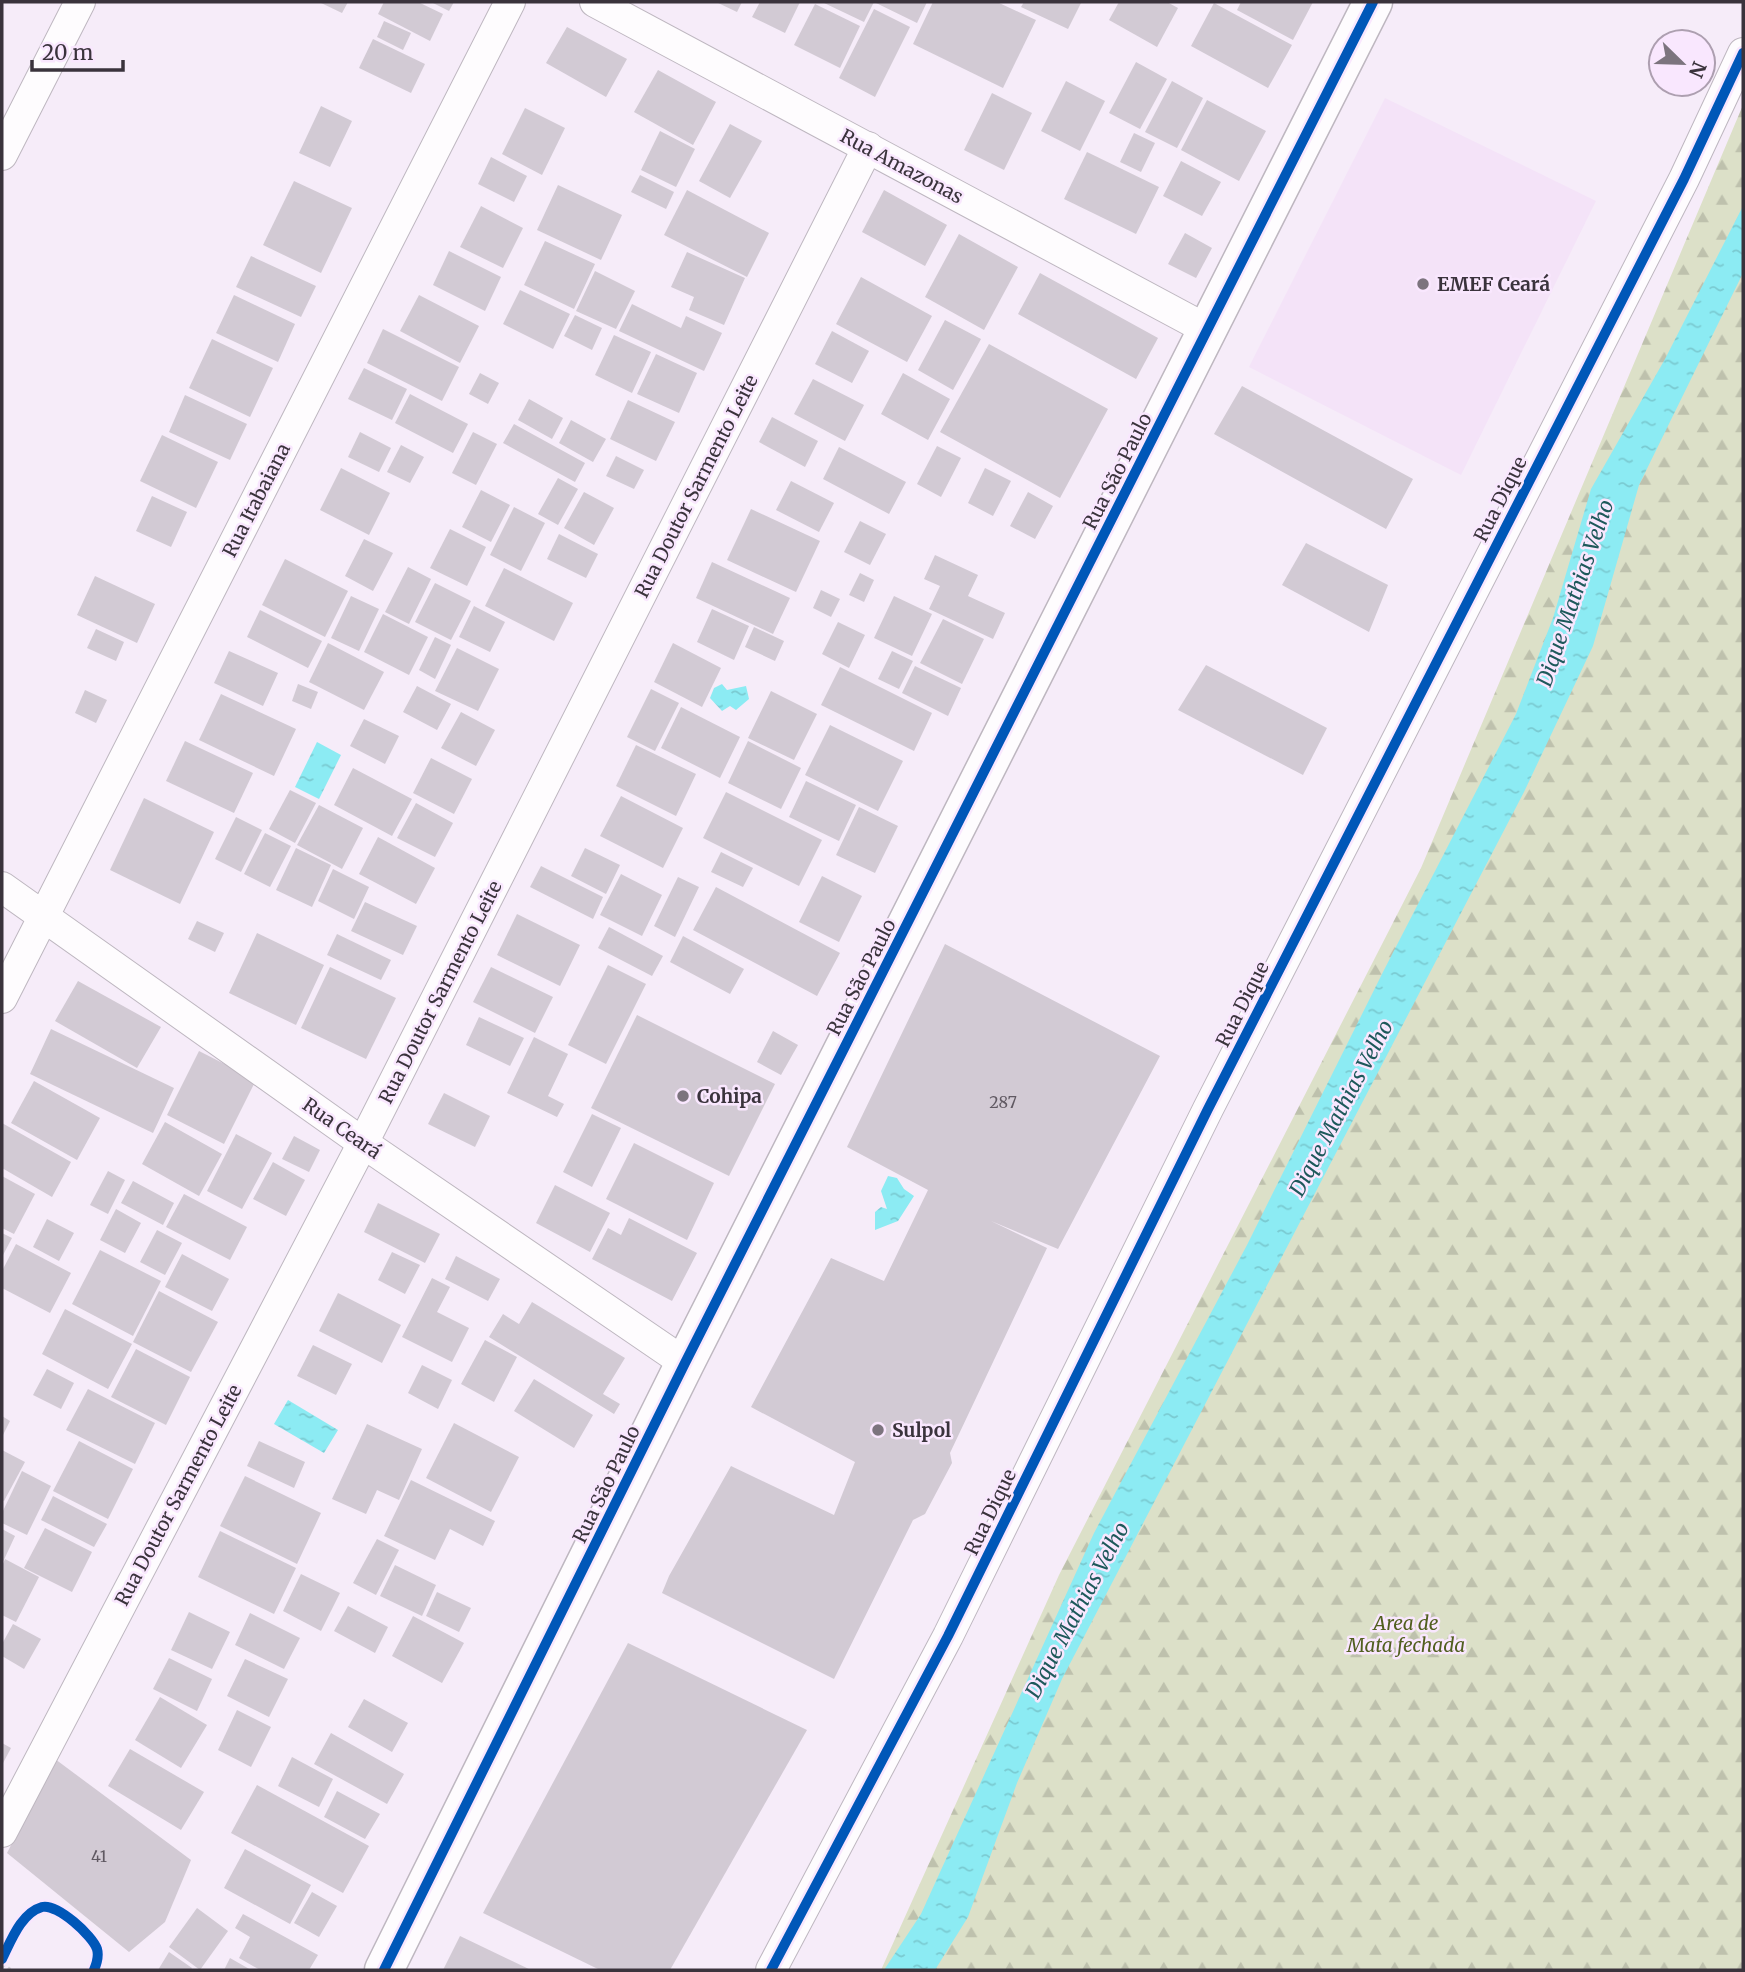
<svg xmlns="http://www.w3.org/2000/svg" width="1745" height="1972" font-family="Merriweather,serif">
	<defs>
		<pattern id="forest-firs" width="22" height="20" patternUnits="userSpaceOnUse" patternTransform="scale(1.75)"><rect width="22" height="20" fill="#dce0c8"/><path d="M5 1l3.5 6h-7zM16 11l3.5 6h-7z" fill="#bec1ad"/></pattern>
		<pattern id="water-ripples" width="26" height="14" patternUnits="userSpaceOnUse" patternTransform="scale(1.75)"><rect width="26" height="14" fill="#8cebf3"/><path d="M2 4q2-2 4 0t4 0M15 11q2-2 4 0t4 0" fill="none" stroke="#7acad1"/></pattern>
	</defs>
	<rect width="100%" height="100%" fill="#f6ecf9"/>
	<path fill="#f4e3f8" d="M1385,98L1596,201L1461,475L1249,367Z"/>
	<path fill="url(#forest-firs)" d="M1743,105V1970H881L1059,1575L1421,868Z"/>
	<g fill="url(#water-ripples)">
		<path d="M1743,206V273L1639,485L1593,646L1524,792L1062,1679L1017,1783L968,1917L935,1970H884L921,1914L1094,1533L1247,1245L1384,970L1516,714L1553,618L1591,489L1665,359Z"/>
		<path d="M722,684L727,690L746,686L749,699L736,710L730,706L722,711L710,698L714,688Z"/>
		<path d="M317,742L341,755L319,799L295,787Z"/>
		<path d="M888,1176L897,1178L904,1189L914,1196L898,1221L875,1230V1212L881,1207L887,1209L881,1191Z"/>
		<path d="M288,1400L338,1430L324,1453L274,1424Z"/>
	</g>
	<g fill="#d2cad4">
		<path d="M319,2H348L342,13Z"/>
		<path d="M384,2H418L443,14L430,41L378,14Z"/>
		<path d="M431,2H454L449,11Z"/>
		<path d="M716,2H742L737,12Z"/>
		<path d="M760,2H800L785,33L752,17Z"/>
		<path d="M822,2H927L917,23L874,2L864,22Z"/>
		<path d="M933,2H997L1036,20L1003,88L913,44Z"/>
		<path d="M1024,2H1078L1081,3L1068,29L1021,7Z"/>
		<path d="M1119,2H1167L1178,8L1157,47L1109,20Z"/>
		<path d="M1241,2H1313L1293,40L1237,10Z"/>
		<path d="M1214,3L1292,45L1268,88L1191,46Z"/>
		<path d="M815,4L860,26L840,68L794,45Z"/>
		<path d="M874,9L910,27L875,97L839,78Z"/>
		<path d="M384,21L411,33L403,50L377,37Z"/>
		<path d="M567,27L627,59L606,97L546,63Z"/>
		<path d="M373,39L425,64L411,93L359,68Z"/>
		<path d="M1136,62L1167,79L1140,129L1109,113Z"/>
		<path d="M658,70L716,102L693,145L634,112Z"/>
		<path d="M1066,81L1105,101L1080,151L1041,131Z"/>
		<path d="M1172,81L1203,98L1177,148L1145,132Z"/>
		<path d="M992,93L1032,113L1004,170L964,150Z"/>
		<path d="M1207,100L1266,131L1239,181L1181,150Z"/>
		<path d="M321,106L352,121L330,167L299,153Z"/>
		<path d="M525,108L565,128L542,175L502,154Z"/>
		<path d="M730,124L762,141L730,198L699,181Z"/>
		<path d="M660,131L695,149L676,187L641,170Z"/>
		<path d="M1134,133L1155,143L1141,172L1120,162Z"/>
		<path d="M1087,152L1159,187L1136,234L1064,199Z"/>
		<path d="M491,157L527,176L514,202L478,184Z"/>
		<path d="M1181,161L1221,182L1202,216L1163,196Z"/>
		<path d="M640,175L674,192L666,209L631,192Z"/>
		<path d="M294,181L352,208L321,273L263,245Z"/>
		<path d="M558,185L622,215L601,260L537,230Z"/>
		<path d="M687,190L769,233L747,277L664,235Z"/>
		<path d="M884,190L947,225L925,266L862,232Z"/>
		<path d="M481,206L523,228L503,268L460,247Z"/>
		<path d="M1185,233L1212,248L1196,278L1168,264Z"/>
		<path d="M959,234L1018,267L984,330L925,297Z"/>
		<path d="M545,241L595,264L574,309L524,285Z"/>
		<path d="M449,251L501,277L485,311L433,285Z"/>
		<path d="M687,252L745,278L724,325L689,310L694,297L671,287Z"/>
		<path d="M251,256L316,286L301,317L236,287Z"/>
		<path d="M595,271L635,291L616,329L576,311Z"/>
		<path d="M1040,273L1158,338L1136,379L1018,314Z"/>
		<path d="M861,277L932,316L907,362L836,324Z"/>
		<path d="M520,290L570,314L553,349L503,324Z"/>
		<path d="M234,295L295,324L278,362L216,333Z"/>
		<path d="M419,295L479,326L460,363L400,331Z"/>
		<path d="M632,304L681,328L686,316L722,333L704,371L619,331Z"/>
		<path d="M575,315L602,328L592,350L564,336Z"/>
		<path d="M945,320L981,339L953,390L918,370Z"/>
		<path d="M383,329L459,367L442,401L367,363Z"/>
		<path d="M832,331L869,351L852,383L815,364Z"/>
		<path d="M614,335L651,352L632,393L595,375Z"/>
		<path d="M212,339L273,368L250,417L189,388Z"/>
		<path d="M989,344L1108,409L1060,498L940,432Z"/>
		<path d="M656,354L697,373L679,413L637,394Z"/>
		<path d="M364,368L407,389L392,420L348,399Z"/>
		<path d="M480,373L499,383L488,404L469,394Z"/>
		<path d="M903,373L950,399L928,440L881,414Z"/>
		<path d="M813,379L864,405L845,441L794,414Z"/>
		<path d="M1242,386L1413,479L1386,529L1214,434Z"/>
		<path d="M410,394L468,424L453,453L395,423Z"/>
		<path d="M185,395L247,424L230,460L169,432Z"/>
		<path d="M529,399L563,418L552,439L518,420Z"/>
		<path d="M628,400L675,422L656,461L610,439Z"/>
		<path d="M772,417L818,441L805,467L759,442Z"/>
		<path d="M571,420L606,439L593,462L559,443Z"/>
		<path d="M514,424L585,463L575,482L503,443Z"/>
		<path d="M360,432L391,448L379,472L348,457Z"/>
		<path d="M473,432L497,444L476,485L452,473Z"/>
		<path d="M162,435L218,462L196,508L140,481Z"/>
		<path d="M401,445L424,457L410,483L387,472Z"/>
		<path d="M937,446L961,458L941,497L917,484Z"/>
		<path d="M839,447L906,482L889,514L823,479Z"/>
		<path d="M616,456L644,470L634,489L606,476Z"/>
		<path d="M341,468L390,493L369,535L320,510Z"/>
		<path d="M985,468L1011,481L993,516L968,503Z"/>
		<path d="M558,478L578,489L558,525L538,514Z"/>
		<path d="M791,481L834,503L819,532L776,510Z"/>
		<path d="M481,490L510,505L491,542L462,527Z"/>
		<path d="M584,492L614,508L594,545L564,528Z"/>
		<path d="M1028,492L1053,506L1035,539L1010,526Z"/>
		<path d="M152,496L187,512L171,547L136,531Z"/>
		<path d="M514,507L545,523L521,571L490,555Z"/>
		<path d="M751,509L820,541L796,592L727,560Z"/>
		<path d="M860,521L886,534L870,565L844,552Z"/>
		<path d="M450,529L486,547L467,586L430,568Z"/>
		<path d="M559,534L598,554L586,578L547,559Z"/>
		<path d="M364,539L393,553L373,591L345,576Z"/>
		<path d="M1306,543L1388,585L1369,632L1282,585Z"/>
		<path d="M935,555L978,575L968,596L1005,613L993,639L929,609L940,586L924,579Z"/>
		<path d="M285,559L348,591L325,637L262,605Z"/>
		<path d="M712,562L790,598L773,634L696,598Z"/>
		<path d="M408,567L431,579L409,624L385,612Z"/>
		<path d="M504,568L573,603L554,641L485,606Z"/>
		<path d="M860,573L874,580L864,602L849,595Z"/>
		<path d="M95,576L155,604L137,643L77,615Z"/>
		<path d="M435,583L471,601L451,640L415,622Z"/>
		<path d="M821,590L840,599L831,617L813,608Z"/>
		<path d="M351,596L379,609L359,651L331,638Z"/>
		<path d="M894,596L932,614L912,656L874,638Z"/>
		<path d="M474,606L505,622L490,652L459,637Z"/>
		<path d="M712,609L749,626L734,660L697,642Z"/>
		<path d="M260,610L322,641L308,668L247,637Z"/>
		<path d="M383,614L428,637L409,675L364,652Z"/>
		<path d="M943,619L984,639L962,684L920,663Z"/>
		<path d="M838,622L865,635L849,668L822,654Z"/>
		<path d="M754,627L784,641L775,661L745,647Z"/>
		<path d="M96,629L124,642L116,661L87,648Z"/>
		<path d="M435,637L451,645L435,679L419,670Z"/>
		<path d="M328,643L384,672L364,710L309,682Z"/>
		<path d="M673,643L721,668L702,707L654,682Z"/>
		<path d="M457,648L499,669L478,711L435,691Z"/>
		<path d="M229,651L278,673L263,706L214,683Z"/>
		<path d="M892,651L913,661L899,689L878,679Z"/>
		<path d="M1206,665L1327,728L1303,775L1178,710Z"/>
		<path d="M915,666L961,688L948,716L902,693Z"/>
		<path d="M840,667L932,713L914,751L821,705Z"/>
		<path d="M298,684L318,692L311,709L292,701Z"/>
		<path d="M417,686L451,704L437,730L403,712Z"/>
		<path d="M651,689L679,703L655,751L627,737Z"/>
		<path d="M85,690L107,700L96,723L75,713Z"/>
		<path d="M771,691L817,714L794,760L748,738Z"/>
		<path d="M221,694L296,729L274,776L199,740Z"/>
		<path d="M681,707L740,737L720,778L661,748Z"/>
		<path d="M461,712L495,730L476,766L441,748Z"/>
		<path d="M364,719L399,736L385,764L350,746Z"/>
		<path d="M830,725L903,761L878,811L805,775Z"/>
		<path d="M185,741L253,773L234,813L166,781Z"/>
		<path d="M748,741L801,768L781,809L728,783Z"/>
		<path d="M636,745L696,774L676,816L616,786Z"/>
		<path d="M431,758L472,779L454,814L413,793Z"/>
		<path d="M353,768L412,799L392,836L334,805Z"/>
		<path d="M806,781L856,805L839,841L789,817Z"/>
		<path d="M290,790L316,803L295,843L269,829Z"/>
		<path d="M726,792L822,840L799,886L703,838Z"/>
		<path d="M621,796L683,828L663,868L600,836Z"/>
		<path d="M144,798L214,832L180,904L110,870Z"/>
		<path d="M416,803L453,823L435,857L397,838Z"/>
		<path d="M319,805L363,828L342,869L297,845Z"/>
		<path d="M859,807L898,826L875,873L836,855Z"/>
		<path d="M236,817L262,830L241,872L215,859Z"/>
		<path d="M265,833L291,846L270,887L244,874Z"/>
		<path d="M378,837L435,868L416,904L359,874Z"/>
		<path d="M296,848L331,865L312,907L276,890Z"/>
		<path d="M585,848L620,865L606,894L571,876Z"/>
		<path d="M721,852L753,868L743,887L711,872Z"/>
		<path d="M541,866L603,897L593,919L530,887Z"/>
		<path d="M333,869L369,887L354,919L318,901Z"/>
		<path d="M621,874L662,895L642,936L600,915Z"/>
		<path d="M822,876L862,896L839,942L799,922Z"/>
		<path d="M678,877L699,887L675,937L654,926Z"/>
		<path d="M716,887L840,953L817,996L693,930Z"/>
		<path d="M365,902L417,926L403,955L351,931Z"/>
		<path d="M517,914L580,945L560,986L497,955Z"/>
		<path d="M197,921L224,933L215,952L188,939Z"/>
		<path d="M609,927L663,956L652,976L598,948Z"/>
		<path d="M257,933L324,965L296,1025L229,993Z"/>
		<path d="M337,934L391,960L381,980L327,955Z"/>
		<path d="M683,936L744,969L730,994L670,962Z"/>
		<path d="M945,944L1160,1056L1058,1249L991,1221L1047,1248L950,1453L952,1463L925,1514L913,1520L834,1679L662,1593L669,1576L731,1466L834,1515L855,1462L751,1407L831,1258L884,1281L928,1190L847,1147Z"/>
		<path d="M608,965L646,984L606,1064L568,1045Z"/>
		<path d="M330,967L396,998L366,1059L301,1028Z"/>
		<path d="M491,967L553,997L535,1033L473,1002Z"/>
		<path d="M78,981L161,1027L137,1068L55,1021Z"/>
		<path d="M637,1015L775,1084L729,1176L591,1108Z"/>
		<path d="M479,1017L524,1038L510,1066L466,1045Z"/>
		<path d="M51,1029L174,1088L153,1133L30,1074Z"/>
		<path d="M773,1031L798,1045L781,1075L757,1062Z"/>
		<path d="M534,1037L568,1054L548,1096L564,1104L557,1117L507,1093Z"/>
		<path d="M199,1051L256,1080L224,1144L167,1115Z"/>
		<path d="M34,1081L100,1118L77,1160L11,1123Z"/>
		<path d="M444,1093L490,1116L475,1147L428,1124Z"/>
		<path d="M592,1114L621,1128L592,1187L563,1172Z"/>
		<path d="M165,1122L222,1154L199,1196L142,1164Z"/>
		<path d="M2,1123L71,1162L52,1197L2,1168Z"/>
		<path d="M236,1134L272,1153L242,1209L207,1191Z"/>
		<path d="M294,1136L320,1150L309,1172L282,1159Z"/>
		<path d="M634,1143L714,1183L687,1240L606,1199Z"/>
		<path d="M273,1162L305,1180L286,1216L253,1199Z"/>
		<path d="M108,1171L125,1180L108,1214L90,1205Z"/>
		<path d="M2,1176L35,1194L14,1234L2,1228Z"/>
		<path d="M133,1181L174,1203L163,1225L121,1203Z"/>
		<path d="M555,1185L610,1213L590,1252L536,1223Z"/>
		<path d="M184,1194L247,1227L230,1260L166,1227Z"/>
		<path d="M378,1203L440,1234L425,1263L364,1232Z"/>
		<path d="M116,1209L141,1223L125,1253L100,1240Z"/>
		<path d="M629,1218L697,1253L672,1301L592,1259L608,1228L621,1235Z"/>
		<path d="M47,1219L74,1233L59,1261L33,1247Z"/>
		<path d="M157,1230L182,1243L165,1275L140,1262Z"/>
		<path d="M2,1233L12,1238L2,1257Z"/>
		<path d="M16,1244L71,1273L50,1313L2,1288V1271Z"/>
		<path d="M100,1250L161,1281L133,1336L72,1304Z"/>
		<path d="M392,1252L420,1265L405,1294L378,1280Z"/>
		<path d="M182,1254L229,1279L212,1311L165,1287Z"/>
		<path d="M456,1256L500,1279L488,1301L445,1279Z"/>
		<path d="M432,1278L450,1287L437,1312L469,1328L452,1362L402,1337Z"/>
		<path d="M159,1291L218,1322L191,1372L133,1342Z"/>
		<path d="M338,1293L401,1325L382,1363L319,1331Z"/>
		<path d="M532,1302L625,1358L603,1394L620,1404L614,1414L489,1337L503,1314L519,1324Z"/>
		<path d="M65,1309L132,1344L108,1389L42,1354Z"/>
		<path d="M485,1340L517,1357L494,1402L461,1384Z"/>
		<path d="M313,1345L352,1364L336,1395L297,1376Z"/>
		<path d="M136,1349L190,1377L166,1425L111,1397Z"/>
		<path d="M422,1365L452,1380L438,1409L408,1393Z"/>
		<path d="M47,1369L74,1383L61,1409L33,1395Z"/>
		<path d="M534,1379L593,1415L574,1448L514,1411Z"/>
		<path d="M88,1389L155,1423L135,1464L66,1430Z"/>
		<path d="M2,1416L10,1421L2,1437Z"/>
		<path d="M454,1423L519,1457L491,1512L426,1478Z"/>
		<path d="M367,1424L422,1449L399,1500L377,1490L366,1514L332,1499Z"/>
		<path d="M79,1441L133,1469L108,1519L53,1491Z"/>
		<path d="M259,1441L305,1462L294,1488L247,1466Z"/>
		<path d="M2,1450L25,1462L4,1501L2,1500Z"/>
		<path d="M22,1471L51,1486L27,1535L2,1523V1513Z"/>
		<path d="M245,1476L321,1513L297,1564L220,1526Z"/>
		<path d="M411,1480L495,1521L483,1546L450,1529L435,1560L384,1536Z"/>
		<path d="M53,1496L107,1524L94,1547L41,1520Z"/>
		<path d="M45,1528L92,1552L72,1592L24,1568Z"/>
		<path d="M2,1529L15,1536L2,1564Z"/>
		<path d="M220,1531L296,1568L274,1614L198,1577Z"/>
		<path d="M377,1539L399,1550L376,1595L353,1583Z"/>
		<path d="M5,1559L39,1577L16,1622L2,1615V1566Z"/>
		<path d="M395,1565L436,1585L422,1616L380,1596Z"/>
		<path d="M301,1574L340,1593L321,1631L283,1611Z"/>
		<path d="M437,1592L471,1608L459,1632L426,1616Z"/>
		<path d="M348,1606L388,1627L375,1653L334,1631Z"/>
		<path d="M189,1612L230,1632L212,1669L171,1650Z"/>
		<path d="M250,1613L300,1638L284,1669L235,1645Z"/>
		<path d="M413,1616L464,1643L442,1683L392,1656Z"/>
		<path d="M13,1624L41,1639L24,1669L2,1656V1644Z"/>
		<path d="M628,1643L807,1730L670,1970H600L483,1913Z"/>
		<path d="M169,1658L212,1679L197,1711L153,1689Z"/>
		<path d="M245,1659L288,1679L269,1717L227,1696Z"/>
		<path d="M160,1697L207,1725L181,1768L135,1740Z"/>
		<path d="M364,1699L408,1723L392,1752L348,1727Z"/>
		<path d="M237,1710L271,1727L251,1767L218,1750Z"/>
		<path d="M331,1733L404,1774L387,1804L314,1764Z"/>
		<path d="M2,1743L11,1748L2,1765Z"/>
		<path d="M130,1749L204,1792L181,1830L108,1786Z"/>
		<path d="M292,1757L333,1779L319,1807L278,1786Z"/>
		<path d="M55,1759L191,1860L165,1922L129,1952L7,1853Z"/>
		<path d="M257,1785L369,1846L343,1893L231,1833Z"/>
		<path d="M337,1791L380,1814L365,1839L324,1817Z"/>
		<path d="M245,1849L311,1885L290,1924L224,1888Z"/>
		<path d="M312,1892L337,1906L319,1937L294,1923Z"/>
		<path d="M197,1908L228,1931L200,1970L169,1947Z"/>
		<path d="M243,1914L318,1955L309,1970H260L239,1958L250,1937L235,1928Z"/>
		<path d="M460,1936L531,1970H443Z"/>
		<path d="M169,1952L192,1968L191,1970H158Z"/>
		<path d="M230,1958L251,1970H224Z"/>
	</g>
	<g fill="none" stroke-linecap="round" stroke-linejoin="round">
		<defs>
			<g id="minor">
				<path d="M595,2L1208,330"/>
				<path d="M2,155L80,2"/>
				<path d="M2,887L363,1143L685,1363"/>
				<path d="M2,998L510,2"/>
				<path d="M2,1832L363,1143L868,147"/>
				<path d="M771,1970L948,1636L1208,1109L1684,179L1743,53"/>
			</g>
			<path id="tertiary" d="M384,1970L685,1363L1373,2"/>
		</defs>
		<use href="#minor" stroke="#beb7c0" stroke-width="32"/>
		<use href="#tertiary" stroke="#beb7c0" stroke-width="41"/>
		<g stroke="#d4d0d5" stroke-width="4.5" stroke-dasharray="3.5 3.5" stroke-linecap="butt">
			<path d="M2,1959C11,1941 21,1913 42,1907C57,1903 93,1936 97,1949C99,1956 97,1963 94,1970"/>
			<path d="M2,1964L10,1970"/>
		</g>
		<use href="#minor" stroke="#fefcfe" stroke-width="30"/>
		<use href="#tertiary" stroke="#fefcfe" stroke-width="38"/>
		<defs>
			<g id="cycleway">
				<path d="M2,1959C11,1941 21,1913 42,1907C57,1903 93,1936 97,1949C99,1956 97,1963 94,1970"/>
				<path d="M384,1970L685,1363L1373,2"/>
				<path d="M771,1970L948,1636L1208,1109L1684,179L1743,53"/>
			</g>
		</defs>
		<use href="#cycleway" stroke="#f9e7fe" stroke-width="15"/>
		<use href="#cycleway" stroke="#0057b8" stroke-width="10"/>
	</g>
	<g fill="#7c747e" stroke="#f9e7fe" stroke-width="2.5">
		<circle cx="1423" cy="284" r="7"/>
		<circle cx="683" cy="1096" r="7"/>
		<circle cx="878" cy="1430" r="7"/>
	</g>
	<g text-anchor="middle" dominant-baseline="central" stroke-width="5" stroke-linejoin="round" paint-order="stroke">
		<g font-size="16" fill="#605962">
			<text x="1003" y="1102">287</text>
			<text x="99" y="1856">41</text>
		</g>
		<g font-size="19" fill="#3a333c" stroke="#f9e7fe">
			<text transform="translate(902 166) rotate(28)">Rua Amazonas</text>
			<text transform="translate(1117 471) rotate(-63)">Rua São Paulo</text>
			<text transform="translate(696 486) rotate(-63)">Rua Doutor Sarmento Leite</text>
			<text transform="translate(1500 499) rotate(-63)">Rua Dique</text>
			<text transform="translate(256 500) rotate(-63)">Rua Itabaiana</text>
			<text transform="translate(861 977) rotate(-63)">Rua São Paulo</text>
			<text transform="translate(440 992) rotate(-63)">Rua Doutor Sarmento Leite</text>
			<text transform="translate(1242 1004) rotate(-63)">Rua Dique</text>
			<text transform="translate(342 1128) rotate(35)">Rua Ceará</text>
			<text transform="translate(606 1484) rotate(-64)">Rua São Paulo</text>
			<text transform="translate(178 1495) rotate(-62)">Rua Doutor Sarmento Leite</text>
			<text transform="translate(990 1512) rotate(-64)">Rua Dique</text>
		</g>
		<g font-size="19" font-weight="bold" fill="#3a333c" stroke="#f9e7fe" text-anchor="start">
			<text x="1437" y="284">EMEF Ceará</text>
			<text x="697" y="1096">Cohipa</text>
			<text x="892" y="1430">Sulpol</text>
		</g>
		<g font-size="19" font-style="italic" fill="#515f1f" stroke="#f9e7fe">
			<text x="1406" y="1623">Area de<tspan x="1406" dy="22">Mata fechada</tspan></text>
		</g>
		<g font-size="21" font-style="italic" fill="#1e595b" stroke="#f9e7fe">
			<text transform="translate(1575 593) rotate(-71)">Dique Mathias Velho</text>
			<text transform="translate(1341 1108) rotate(-62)">Dique Mathias Velho</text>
			<text transform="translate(1077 1610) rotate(-62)">Dique Mathias Velho</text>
		</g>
	</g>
	<rect width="1745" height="1972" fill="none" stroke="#3a333c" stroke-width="7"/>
	<g transform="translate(1682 63) rotate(113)"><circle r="33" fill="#f9e7fe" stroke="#ad9fb0" stroke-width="2"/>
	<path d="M0-5L12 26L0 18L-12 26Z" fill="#7c747e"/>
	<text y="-10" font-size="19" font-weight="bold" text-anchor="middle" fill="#3a333c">N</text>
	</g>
	<path d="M32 60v10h91v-10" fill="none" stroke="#3a333c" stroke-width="3.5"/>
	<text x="42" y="60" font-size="21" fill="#3a333c" stroke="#f9e7fe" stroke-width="5" paint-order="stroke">20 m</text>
</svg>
